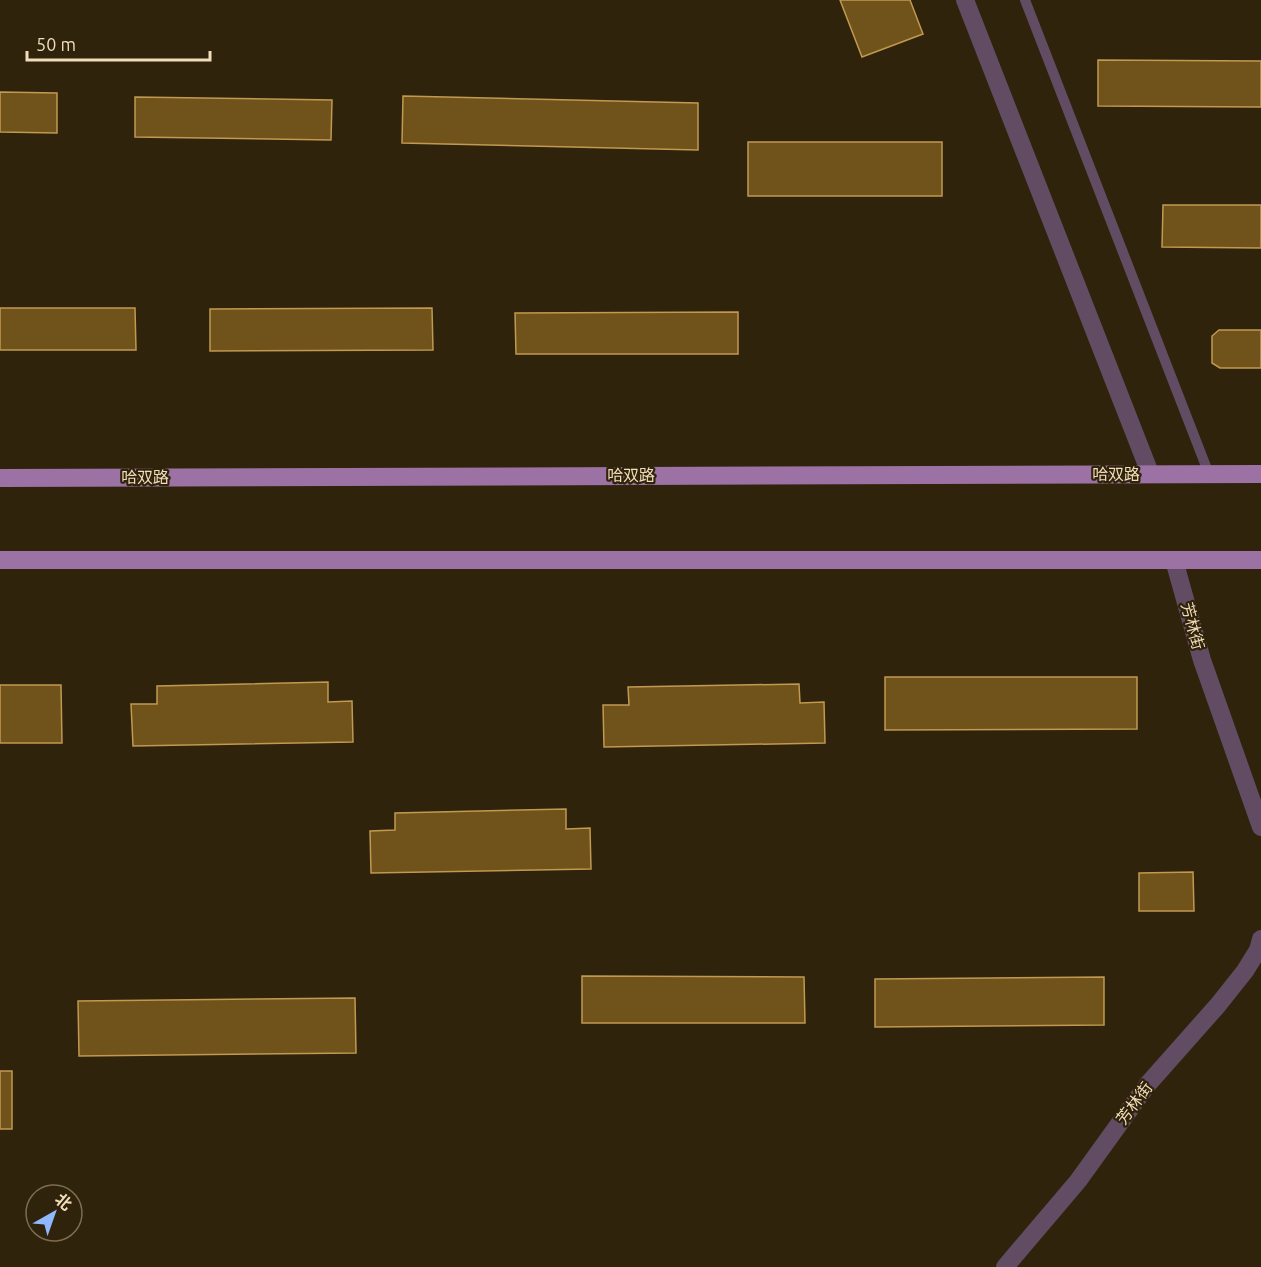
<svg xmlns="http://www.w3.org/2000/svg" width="1261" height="1267" font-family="Ubuntu,'Noto Sans SC',sans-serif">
	<rect width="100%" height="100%" fill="#2f230c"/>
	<g fill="#70531a" stroke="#c19951" stroke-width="1.5">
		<path d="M840,0H910L923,34L862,57Z"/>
		<path d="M1098,60L1261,61V107L1098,106Z"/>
		<path d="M0,92L57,93V133L0,132Z"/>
		<path d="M403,96L698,103V150L402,143Z"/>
		<path d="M135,97L332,100L331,140L135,137Z"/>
		<rect x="748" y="142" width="194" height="54"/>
		<path d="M1163,205H1261V248L1162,247Z"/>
		<path d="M0,308H135L136,350H0Z"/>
		<path d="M432,308L433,350L210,351V309Z"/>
		<path d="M738,312V354H516L515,313Z"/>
		<path d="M1219,330H1261V368H1220L1212,363V336Z"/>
		<path d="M885,677H1137V729L885,730Z"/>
		<path d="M328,682V702L352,701L353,742L133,746L131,704H157V686Z"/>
		<path d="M799,684L800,703L824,702L825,743L604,747L603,705H629L628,687Z"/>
		<path d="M0,685H61L62,743H0Z"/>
		<path d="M566,809V829L590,828L591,869L371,873L370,831L395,830V813Z"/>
		<path d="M1193,872L1194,911H1139V873Z"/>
		<path d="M582,976L804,977L805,1023H582Z"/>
		<path d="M1104,977V1025L875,1027V979Z"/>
		<path d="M355,998L356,1053L79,1056L78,1001Z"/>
		<rect x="0" y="1071" width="12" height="58"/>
	</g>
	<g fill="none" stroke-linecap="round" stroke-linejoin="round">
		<path stroke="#614c64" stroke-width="10" d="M1025,0L1209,474"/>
		<g stroke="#614c64" stroke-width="18">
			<path d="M965,0L1150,473"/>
			<path d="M1174,560L1202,660L1261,827"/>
			<path d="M1005,1267L1078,1181L1148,1084L1218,1005L1245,971L1258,950L1261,939"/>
		</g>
		<g stroke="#9b72a3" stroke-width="18">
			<path d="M0,478L1261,474"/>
			<path d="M0,560H1261"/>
		</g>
	</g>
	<g text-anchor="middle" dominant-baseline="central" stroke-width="4.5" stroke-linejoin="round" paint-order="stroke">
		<g font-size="16" fill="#f2ddba" stroke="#2f230c">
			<text x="1116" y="474">哈双路</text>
			<text x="631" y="475">哈双路</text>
			<text x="145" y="477">哈双路</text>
			<text transform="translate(1193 626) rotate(75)">芳林街</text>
			<text transform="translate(1134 1103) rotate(-53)">芳林街</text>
		</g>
	</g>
	<g transform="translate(54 1213) rotate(40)"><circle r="28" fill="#2f230c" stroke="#7d6d52" stroke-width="1.5"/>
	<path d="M0-4.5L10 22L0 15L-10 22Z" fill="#90b8fd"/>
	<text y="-9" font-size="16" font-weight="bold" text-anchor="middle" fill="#f2ddba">北</text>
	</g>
	<path d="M27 51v9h183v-9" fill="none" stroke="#f2ddba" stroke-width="3"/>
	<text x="36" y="51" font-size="18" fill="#f2ddba" stroke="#2f230c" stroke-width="4.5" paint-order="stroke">50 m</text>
</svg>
